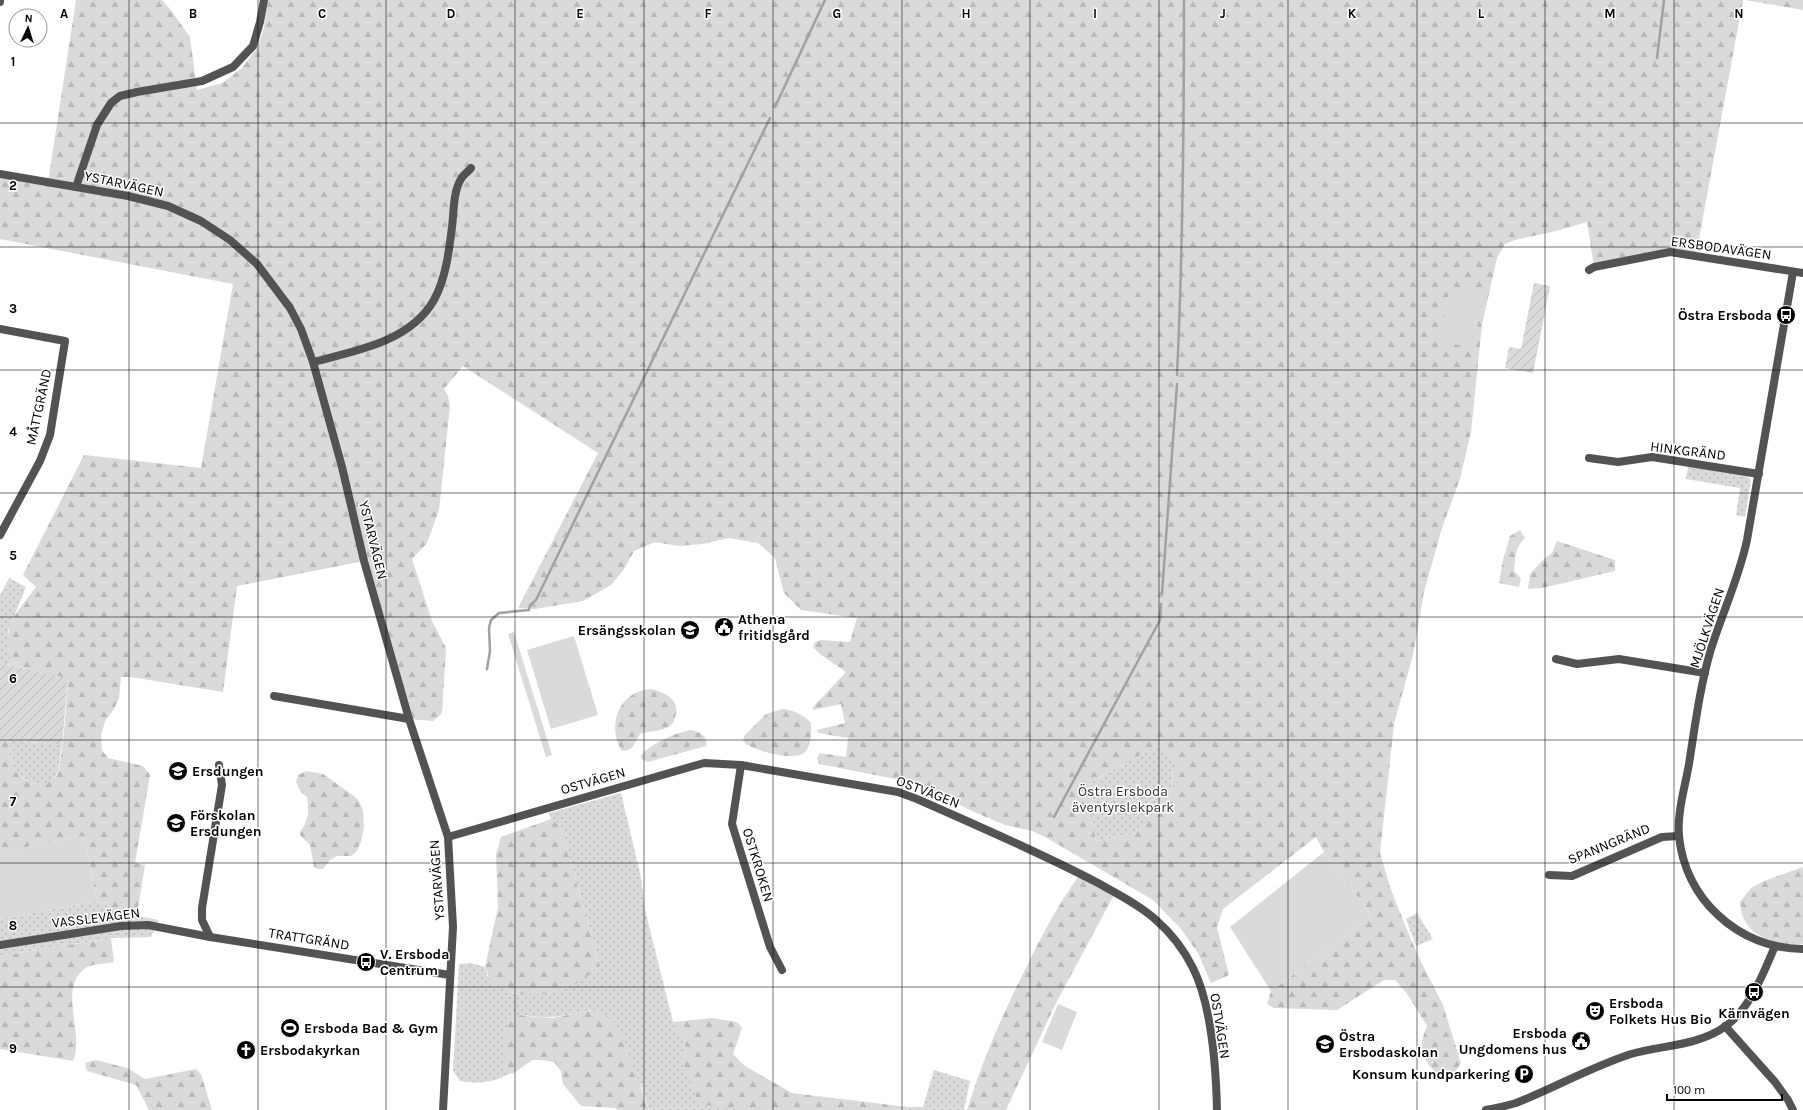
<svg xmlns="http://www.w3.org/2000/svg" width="1803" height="1110" font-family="Karla,sans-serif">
	<defs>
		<pattern id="grass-dots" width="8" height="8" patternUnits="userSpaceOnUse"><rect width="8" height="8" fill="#dadada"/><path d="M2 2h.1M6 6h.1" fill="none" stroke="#b9b9b9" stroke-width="1.8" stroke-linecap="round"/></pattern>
		<pattern id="forest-firs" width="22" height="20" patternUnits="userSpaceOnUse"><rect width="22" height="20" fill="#dadada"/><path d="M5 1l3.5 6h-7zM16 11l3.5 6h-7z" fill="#b9b9b9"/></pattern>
		<pattern id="garden-furrows" width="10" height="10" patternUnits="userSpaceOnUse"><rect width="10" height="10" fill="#dadada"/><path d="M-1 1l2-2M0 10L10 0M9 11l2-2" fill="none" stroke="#b9b9b9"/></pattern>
	</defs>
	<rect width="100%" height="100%" fill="#fff"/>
	<g fill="url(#grass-dots)">
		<path d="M1688,466L1746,475L1751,480L1745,517L1736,515L1740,488L1686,479Z"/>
		<path d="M9,578L26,587L8,631L11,661L20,667L0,663V595Z"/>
		<path d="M10,740L62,745C60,753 60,767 56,775C47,792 23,782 15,770C10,762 9,750 10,740Z"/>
		<path d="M1159,745L1172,758L1173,786L1168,800L1136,833L1096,841L1092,820L1093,781Z"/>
		<path d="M621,793L641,877L645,910L673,1022L687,1047L745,1110H649L642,1087L592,1010C569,1015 549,1020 526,1015L504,1070L508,1074C494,1083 476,1084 460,1081L453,1070L459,964L471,963L485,967L487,976L514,994H535L574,984L600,966L560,823L551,819L549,813Z"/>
		<path d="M97,901L122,913L159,920L151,937L111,938L0,956V919Z"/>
		<path d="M1417,913L1433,939L1416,946L1406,919Z"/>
		<path d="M934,1070L970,1081L964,1110H907L908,1107H923Z"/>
	</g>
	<g fill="url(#forest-firs)" fill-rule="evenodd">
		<path d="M76,0H162L170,9L190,37L197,90L222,83L242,68L256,49L263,32L268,0H1743L1696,255L1677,251L1594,267L1587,222L1556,231L1515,240L1505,244L1497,258L1482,325L1471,432L1460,479L1442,528L1424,592L1413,655L1394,724L1380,853L1390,887L1405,925L1421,962L1443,1005L1461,1063L1453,1075L1440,1077C1422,1060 1417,1049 1427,1026L1408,995L1395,980H1384L1337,1010L1274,1008L1267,1004L1271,991L1372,916L1324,852L1316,837L1223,909L1217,927L1229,975L1211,983L1198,953L1181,929L1153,900L1045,837L1032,831L1005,825L974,812L916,783L819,764L817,758L820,753L846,757L848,738L818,733L817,730L845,723L841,704L813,710V707L846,672L821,655L813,647L815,642L821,640L850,642L857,618L801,610L784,593L775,558L758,543L728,538L703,544L678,546L655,542L634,551L624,569L611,585L583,601L535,609L518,608L598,453L463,366L444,389L448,396L450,406L439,510L427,543L412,559L432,621L446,648L442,713L433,721L409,719L364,561L237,586L223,692L131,677H121L119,698L114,709L105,721L101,736L102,750L108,758L143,766L150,775L135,863L145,865L137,915L122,913L97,901L84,836L0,852V739L10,740C9,750 10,761 15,770C23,783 45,791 56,776C63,765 67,696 68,679L20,667L11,661C2,624 15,615 36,587L23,575L84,455L201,468L233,284L0,239V174L48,182ZM1159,745L1172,758L1173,786L1168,799L1156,803L1136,833L1096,841L1092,820L1093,781Z"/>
		<path d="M1745,0H1803V10Z"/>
		<path d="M1520,530L1525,538C1515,547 1515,558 1514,571L1521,578L1519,587L1499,583L1503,560L1510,536Z"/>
		<path d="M1557,541L1615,560V571L1542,588L1528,589L1530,574L1544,559L1552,553Z"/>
		<path d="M651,689C664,692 682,700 675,718C674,721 672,726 668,727C659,732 649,731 640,734L632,748L626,751L621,750C607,724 619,691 651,689Z"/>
		<path d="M783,709C795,711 803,714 811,723C811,733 812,746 804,753C794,761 754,751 745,743L743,740L745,735L766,714Z"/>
		<path d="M690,730C698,731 709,736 706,746L648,762L641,759V755C654,742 673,734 690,730Z"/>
		<path d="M306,771L323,774L354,796L359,801L363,811L364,827L361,842L356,852L351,856H337L330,860L323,869H318L314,867L310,845L300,835V832C309,821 309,811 307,797L300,791L296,782L298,775Z"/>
		<path d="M551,819L560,823L600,966C592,972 584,980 575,984C549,997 494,1004 485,967L498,907L496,854L501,837Z"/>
		<path d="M1803,867V944C1782,945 1752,940 1743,917C1741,913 1741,907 1740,902L1751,888L1764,881Z"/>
		<path d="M1080,874L1115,893L1056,1003L1006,1110H967C981,1065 999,1022 1020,980C1038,943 1056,907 1080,874Z"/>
		<path d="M111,938L114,962C105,964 92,963 84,969C58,990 85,1034 73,1061L0,1049V956Z"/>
		<path d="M592,1010L605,1014L619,1026L649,1110H617L616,1108L581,1106L563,1084L561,1071L554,1062L543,1060H532L514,1073L508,1074L504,1070C503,1050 501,1032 513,1015L553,1018Z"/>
		<path d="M712,1018L737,1022L742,1028L733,1054L745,1066L792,1093L908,1107L907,1110H745L721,1108L698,1103L681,1056L687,1047L673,1022Z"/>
		<path d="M96,1060L127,1068L145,1079L196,1069L201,1074L212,1110H149L136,1085L87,1071L85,1063Z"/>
	</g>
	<g fill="url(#garden-furrows)">
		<path d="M1534,283L1550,286L1533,373L1505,368L1509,347L1521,349Z"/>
		<path d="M0,663L68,678L62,745L0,739Z"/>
	</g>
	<g fill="#dadada">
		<path d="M1450,286L1484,292L1473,348L1439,341Z"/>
		<path d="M514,632L552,755L546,757L508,634Z"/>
		<path d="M574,636L598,715L551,729L527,650Z"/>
		<path d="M84,836L97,901L0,919V852Z"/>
		<path d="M1324,852L1372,916L1271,991L1230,927Z"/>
		<path d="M1058,1004L1077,1012L1062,1050L1042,1042Z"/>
	</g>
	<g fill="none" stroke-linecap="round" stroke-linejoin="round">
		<g stroke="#a1a1a1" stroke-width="2.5">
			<path d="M1657,58L1664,0"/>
			<path d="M775,107L825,0"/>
			<path d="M1177,375C1183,250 1184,125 1184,0"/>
			<path d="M1162,594L1177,384"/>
			<path d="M487,669L490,651L489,628L491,620L499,613L529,610L530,605L536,600L770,118"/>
			<path d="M1054,817L1160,620L1161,604"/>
		</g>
		<g stroke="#535353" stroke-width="8">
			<path d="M0,2V0"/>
			<path d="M76,187L97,125L111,103L120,96L137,92L202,81L233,67L253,46L260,22L264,0"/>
			<path d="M1589,270L1594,267L1670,252L1803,273"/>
			<path d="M1793,272L1747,540C1739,578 1723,611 1711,649C1700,686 1695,726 1689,764C1685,787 1677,812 1679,836C1682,867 1696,895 1718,915C1741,937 1772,949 1803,949"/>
			<path d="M0,329L65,341L50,435L40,461L0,535"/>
			<path d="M313,362C355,351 410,342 434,300C446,278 449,251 452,227C454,212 453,192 461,179C463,175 468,172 471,168"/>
			<path d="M1589,458L1618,462L1652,457L1759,474"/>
			<path d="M1556,659L1577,664L1619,659L1705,673"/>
			<path d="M274,696L409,719"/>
			<path d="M741,765L732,824L770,947L782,970"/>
			<path d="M448,837L704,763L741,765L898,792L917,799C978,826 1039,852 1098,883C1117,894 1140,905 1156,920C1171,933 1184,950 1193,968C1212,1006 1216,1068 1217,1110"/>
			<path d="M1549,875L1572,876L1662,837L1679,836"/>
			<path d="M210,937L202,920V908L222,785L219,765"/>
			<path d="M0,945L121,926L148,925L210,937L450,975"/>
			<path d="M1725,1026L1775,1082L1788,1100L1793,1110"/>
			<path d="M1486,1110C1496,1108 1506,1106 1516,1103C1554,1088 1591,1067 1631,1054C1663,1045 1698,1046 1726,1026C1751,1007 1763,974 1775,946"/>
		</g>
		<path stroke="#535353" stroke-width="8" d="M0,174L128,196L168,206L201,221L230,240L257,264L290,308L301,329L313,362L342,467L364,561L409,719L448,837L453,927L443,1110"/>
	</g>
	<path fill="none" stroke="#000" stroke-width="1" stroke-opacity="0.55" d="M129,0V1110M258,0V1110M386,0V1110M515,0V1110M644,0V1110M773,0V1110M902,0V1110M1030,0V1110M1159,0V1110M1288,0V1110M1417,0V1110M1545,0V1110M1674,0V1110M0,123H1803M0,247H1803M0,370H1803M0,493H1803M0,617H1803M0,740H1803M0,863H1803M0,987H1803"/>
	<defs>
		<symbol id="bus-disc" viewBox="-11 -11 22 22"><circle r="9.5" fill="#000" stroke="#fff"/><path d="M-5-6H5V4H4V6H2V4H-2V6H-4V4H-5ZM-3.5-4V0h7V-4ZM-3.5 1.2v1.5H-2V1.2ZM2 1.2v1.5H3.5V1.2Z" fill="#fff"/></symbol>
		<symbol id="civic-disc" viewBox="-11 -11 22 22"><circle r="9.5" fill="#000" stroke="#fff"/><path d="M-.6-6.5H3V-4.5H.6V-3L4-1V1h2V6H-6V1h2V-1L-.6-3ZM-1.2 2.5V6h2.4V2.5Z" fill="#fff"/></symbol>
		<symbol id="school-disc" viewBox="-11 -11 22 22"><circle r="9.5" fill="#000" stroke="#fff"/><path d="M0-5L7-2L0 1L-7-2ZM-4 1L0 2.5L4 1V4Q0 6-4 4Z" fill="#fff"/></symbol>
		<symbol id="theatre-disc" viewBox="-11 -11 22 22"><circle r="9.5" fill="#000" stroke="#fff"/><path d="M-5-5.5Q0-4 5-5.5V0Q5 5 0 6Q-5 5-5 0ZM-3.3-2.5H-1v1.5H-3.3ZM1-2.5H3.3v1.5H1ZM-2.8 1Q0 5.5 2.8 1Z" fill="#fff"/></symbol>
		<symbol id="stadium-disc" viewBox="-11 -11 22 22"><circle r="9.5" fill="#000" stroke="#fff"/><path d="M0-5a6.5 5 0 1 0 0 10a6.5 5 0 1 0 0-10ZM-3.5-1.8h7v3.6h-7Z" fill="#fff"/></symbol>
		<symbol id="church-disc" viewBox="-11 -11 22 22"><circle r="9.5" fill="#000" stroke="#fff"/><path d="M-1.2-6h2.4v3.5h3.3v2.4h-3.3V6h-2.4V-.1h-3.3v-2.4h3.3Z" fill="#fff"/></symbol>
		<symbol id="parking-disc" viewBox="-11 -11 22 22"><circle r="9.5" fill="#000" stroke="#fff"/><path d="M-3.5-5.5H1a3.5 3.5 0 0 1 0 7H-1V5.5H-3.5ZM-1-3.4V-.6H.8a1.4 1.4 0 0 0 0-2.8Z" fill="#fff"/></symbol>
	</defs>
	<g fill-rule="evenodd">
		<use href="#bus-disc" x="1775" y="304" width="22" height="22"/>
		<use href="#civic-disc" x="713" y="616" width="22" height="22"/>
		<use href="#school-disc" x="679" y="619" width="22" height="22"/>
		<use href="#school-disc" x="167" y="760" width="22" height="22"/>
		<use href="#school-disc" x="165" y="812" width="22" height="22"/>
		<use href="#bus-disc" x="355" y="951" width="22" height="22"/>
		<use href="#bus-disc" x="1743" y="981" width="22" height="22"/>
		<use href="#theatre-disc" x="1584" y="1000" width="22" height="22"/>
		<use href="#stadium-disc" x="279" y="1017" width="22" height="22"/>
		<use href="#civic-disc" x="1570" y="1030" width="22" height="22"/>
		<use href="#school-disc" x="1314" y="1033" width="22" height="22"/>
		<use href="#church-disc" x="235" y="1039" width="22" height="22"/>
		<use href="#parking-disc" x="1513" y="1063" width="22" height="22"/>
	</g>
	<g text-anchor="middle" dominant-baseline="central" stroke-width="3" stroke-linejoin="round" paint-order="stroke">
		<g font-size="14" fill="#000" stroke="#fff">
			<text transform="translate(124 184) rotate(12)">YSTARVÄGEN</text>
			<text transform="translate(1721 248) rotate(8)">ERSBODAVÄGEN</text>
			<text transform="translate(39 407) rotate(-78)">MÅTTGRÄND</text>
			<text transform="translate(1688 451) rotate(7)">HINKGRÄND</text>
			<text transform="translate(373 540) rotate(76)">YSTARVÄGEN</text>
			<text transform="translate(1707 628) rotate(-72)">MJÖLKVÄGEN</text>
			<text transform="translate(593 781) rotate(-16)">OSTVÄGEN</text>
			<text transform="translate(928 792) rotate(21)">OSTVÄGEN</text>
			<text transform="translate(1609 844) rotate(-22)">SPANNGRÄND</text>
			<text transform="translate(758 865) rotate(73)">OSTKROKEN</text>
			<text transform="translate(437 880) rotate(-94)">YSTARVÄGEN</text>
			<text transform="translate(96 918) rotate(-7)">VASSLEVÄGEN</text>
			<text transform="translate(309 939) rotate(9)">TRATTGRÄND</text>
			<text transform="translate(1220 1026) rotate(81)">OSTVÄGEN</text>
		</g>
		<g font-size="14" font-weight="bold" fill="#000" stroke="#fff" text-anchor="start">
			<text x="1772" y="315" text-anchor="end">Östra Ersboda</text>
			<text x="738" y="619">Athena<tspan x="738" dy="16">fritidsgård</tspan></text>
			<text x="676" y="630" text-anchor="end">Ersängsskolan</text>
			<text x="192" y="771">Ersdungen</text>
			<text x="190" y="815">Förskolan<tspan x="190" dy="16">Ersdungen</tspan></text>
			<text x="380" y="954">V. Ersboda<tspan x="380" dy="16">Centrum</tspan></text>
			<text x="1609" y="1003">Ersboda<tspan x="1609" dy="16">Folkets Hus Bio</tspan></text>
			<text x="1754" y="1013" text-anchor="middle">Kärnvägen</text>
			<text x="304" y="1028">Ersboda Bad &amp; Gym</text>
			<text x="1567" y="1033" text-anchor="end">Ersboda<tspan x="1567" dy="16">Ungdomens hus</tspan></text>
			<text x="1339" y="1036">Östra<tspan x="1339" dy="16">Ersbodaskolan</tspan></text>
			<text x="260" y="1050">Ersbodakyrkan</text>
			<text x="1510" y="1074" text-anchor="end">Konsum kundparkering</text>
		</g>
		<g font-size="14" fill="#313131" stroke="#fff">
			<text x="1123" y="791">Östra Ersboda<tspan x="1123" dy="16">äventyrslekpark</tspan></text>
		</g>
	</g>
	<g font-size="13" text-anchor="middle" font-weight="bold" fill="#000" stroke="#fff" stroke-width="3" stroke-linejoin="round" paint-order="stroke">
		<text x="64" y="18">A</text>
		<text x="193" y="18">B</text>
		<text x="322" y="18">C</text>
		<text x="451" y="18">D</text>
		<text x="580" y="18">E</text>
		<text x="708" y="18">F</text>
		<text x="837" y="18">G</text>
		<text x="966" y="18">H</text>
		<text x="1095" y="18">I</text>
		<text x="1223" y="18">J</text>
		<text x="1352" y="18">K</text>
		<text x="1481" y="18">L</text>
		<text x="1610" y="18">M</text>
		<text x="1739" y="18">N</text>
		<text x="13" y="66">1</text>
		<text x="13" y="190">2</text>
		<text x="13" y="313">3</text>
		<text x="13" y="436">4</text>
		<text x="13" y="560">5</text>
		<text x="13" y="683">6</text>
		<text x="13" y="806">7</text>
		<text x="13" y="930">8</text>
		<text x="13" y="1053">9</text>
	</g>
	<g transform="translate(28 28) rotate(4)"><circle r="19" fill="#ffffff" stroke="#999999"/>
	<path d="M0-3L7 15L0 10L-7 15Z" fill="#000000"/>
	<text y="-6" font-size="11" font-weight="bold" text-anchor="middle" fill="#000000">N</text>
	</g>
	<path d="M1667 1094v6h115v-6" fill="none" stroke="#000000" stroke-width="2"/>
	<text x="1673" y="1094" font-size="12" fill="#000000" stroke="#ffffff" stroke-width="3" paint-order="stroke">100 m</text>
</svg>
